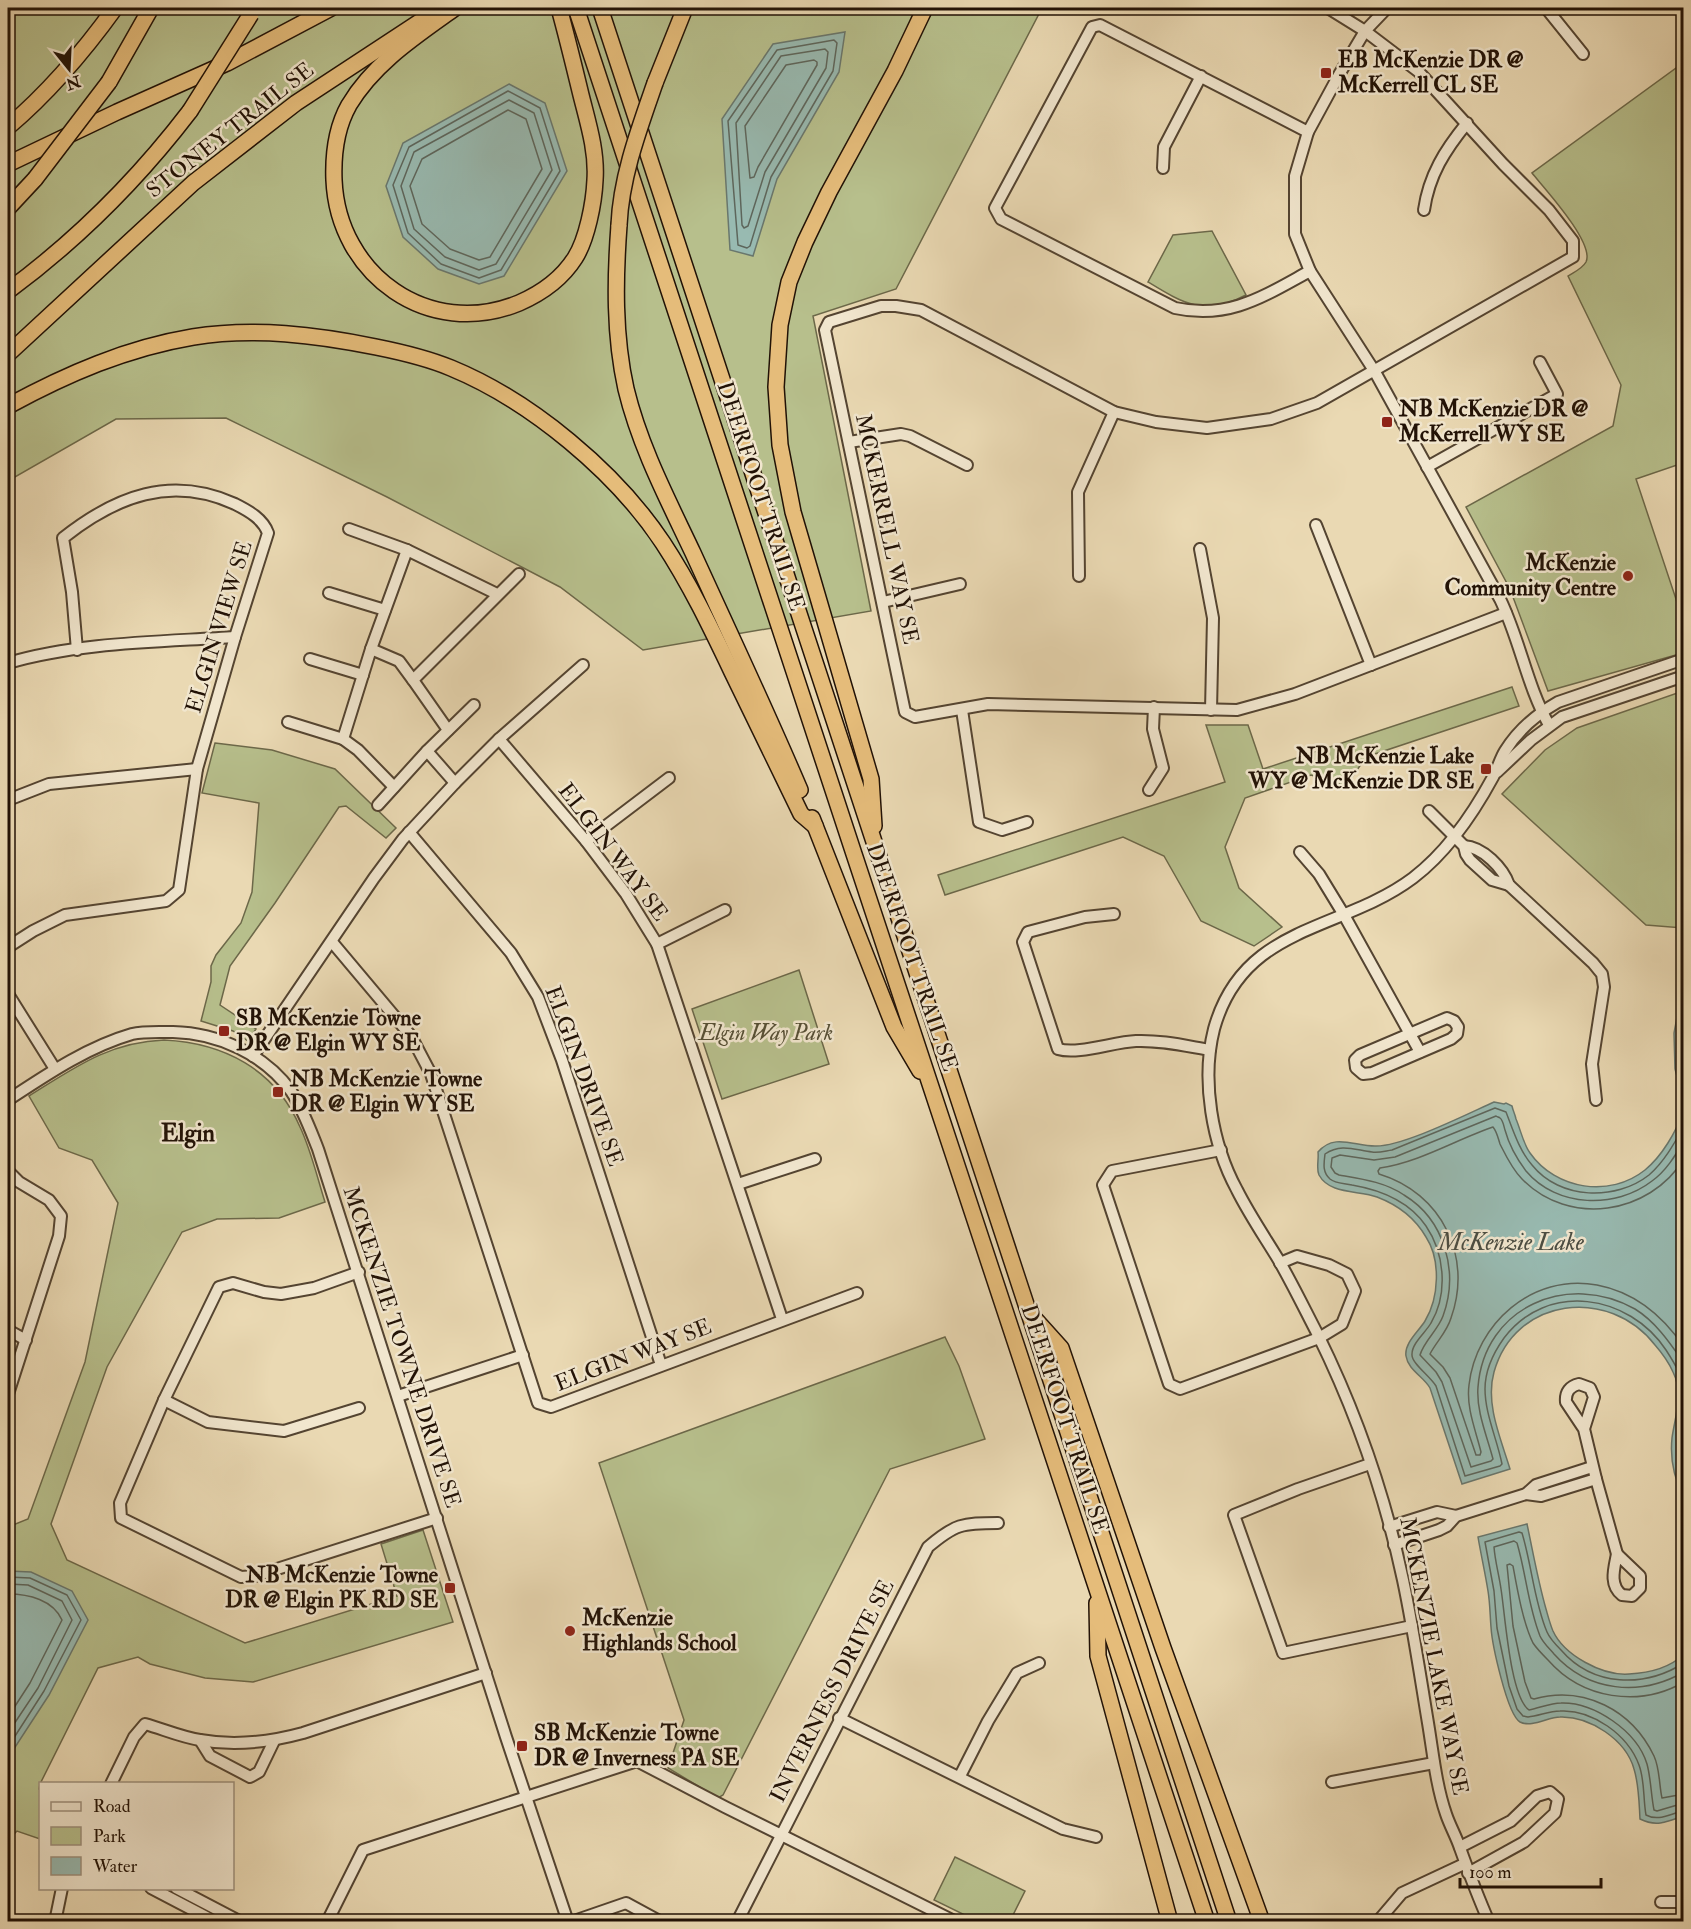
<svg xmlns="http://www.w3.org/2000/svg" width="1691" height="1929" font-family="'IM FELL Double Pica',serif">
	<rect width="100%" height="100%" fill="#ead9b3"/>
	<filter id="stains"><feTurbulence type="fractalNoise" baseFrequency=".00333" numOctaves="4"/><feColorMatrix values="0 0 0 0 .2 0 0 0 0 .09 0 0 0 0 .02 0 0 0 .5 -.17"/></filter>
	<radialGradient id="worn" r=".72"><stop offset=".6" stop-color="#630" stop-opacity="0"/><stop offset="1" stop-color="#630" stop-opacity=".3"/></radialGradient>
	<g fill="#b7bf8c" stroke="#6c6849" stroke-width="1.5">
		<path d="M8,8H1042L896,289L813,316L871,611L643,650L560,587L387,497L226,418L116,419L8,481Z"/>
		<path d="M1683,63V463L1636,479L1683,620V653L1548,691L1510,589L1466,507L1613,426L1621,385L1568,276C1574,272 1582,269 1586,262C1595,243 1544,188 1532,173Z"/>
		<path d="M1212,231L1246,295C1205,317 1184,304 1148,282L1173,235Z"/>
		<path d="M1512,687L1519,706L1366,757L1346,786L1311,775L1245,798L1225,847L1239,888L1282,927L1254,946L1201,921L1164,856L1123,837L945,895L938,875L1225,782L1206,725H1248L1263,769Z"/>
		<path d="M1683,691V928L1646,925L1502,794L1545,750L1577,728Z"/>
		<path d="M215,743L272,750L335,769L396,828L386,838L346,806L339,807L275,903L230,966L220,1005L256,1029L248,1041L233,1031L201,1021L211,982V966L216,955L241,923L252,892L259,803L202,793Z"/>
		<path d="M799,970L829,1064L722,1099L692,1009Z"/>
		<path d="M164,1040C224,1043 275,1069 300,1127C311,1150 317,1177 325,1202L279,1218L217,1219L182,1232L107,1367L51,1524L67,1560L245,1643L397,1596L381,1544L423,1530L453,1622L253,1682L205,1678L150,1664L138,1657L98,1668L40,1784L39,1789L40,1790V1839L17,1831L10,1838L8,1851V1527L28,1519L85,1362L118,1203L92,1160L59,1148L29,1096C74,1068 109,1042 164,1040Z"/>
		<path d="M945,1337L959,1366L985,1439L890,1469L723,1795L718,1798L668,1768L684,1720L599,1463Z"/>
		<path d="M955,1857L1025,1891L1010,1921H977L934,1900Z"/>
	</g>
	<g fill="#98bab1" stroke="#69776d" stroke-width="1.5">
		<path d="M845,32L839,72L777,179L753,256L730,250L722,119L773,44Z"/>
		<path d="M509,84L545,103L567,171L504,276L479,284L438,269L403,237L386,186L403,143Z"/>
		<path d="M1683,986V1100L1675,1069L1674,1033Z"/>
		<path d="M1494,1102L1504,1104L1506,1103L1512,1106C1513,1111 1515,1114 1516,1119C1521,1131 1523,1143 1530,1153C1556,1190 1610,1198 1645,1170C1662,1156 1676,1132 1683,1112V1495C1674,1478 1670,1458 1672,1438C1675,1416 1684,1394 1673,1372C1669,1363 1662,1353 1655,1345C1609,1286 1515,1297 1494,1372C1485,1404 1501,1439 1510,1469L1462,1484L1430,1388C1424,1377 1408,1370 1406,1356C1404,1343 1419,1331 1425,1321C1439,1298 1441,1260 1426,1237C1415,1218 1398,1205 1377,1197C1359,1190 1330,1195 1319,1175C1316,1168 1319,1160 1318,1152C1334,1133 1354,1146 1375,1146C1402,1147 1467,1114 1494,1102Z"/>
		<path d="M1527,1524C1533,1552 1538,1581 1546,1609C1548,1616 1550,1624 1553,1631C1564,1655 1602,1676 1629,1674C1649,1673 1668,1669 1683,1655V1816C1667,1822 1656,1827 1640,1819C1639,1802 1639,1785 1634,1769C1626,1740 1590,1716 1560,1717C1548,1717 1532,1728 1520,1722C1507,1714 1492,1644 1491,1627C1490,1615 1490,1603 1488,1591C1485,1572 1481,1555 1478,1537Z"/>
		<path d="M8,1571L31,1572L72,1591L88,1620L49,1695L8,1758Z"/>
	</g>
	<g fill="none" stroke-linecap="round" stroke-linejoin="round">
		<g stroke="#5d665c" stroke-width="1.5">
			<path d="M834,40L837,43L833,71L771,177L750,246L747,248L738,245L728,121L777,50Z"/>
			<path d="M825,49L828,52L826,68L765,172L748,226L744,228L742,225L736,123L781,56Z"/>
			<path d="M814,60L817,62V65L758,167L754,177L750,178L745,126L786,65Z"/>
			<path d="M508,91L540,108L560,171L501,270L479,278L441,264L408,233L393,185L409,147Z"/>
			<path d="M509,100L534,113L552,170L496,264L479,270L445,257L414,229L401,186L414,152Z"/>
			<path d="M508,110L526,119L542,169L490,257L479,260L450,249L422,224L410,186L422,159Z"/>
			<path d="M1684,1012C1680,1033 1678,1056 1684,1077"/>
			<path d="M1684,1126C1674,1144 1664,1162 1649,1175C1616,1201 1560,1200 1532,1165C1519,1150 1513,1130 1506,1112L1495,1108L1392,1150C1385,1151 1379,1153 1372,1152C1355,1150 1341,1143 1325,1154C1324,1163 1322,1172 1330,1179C1336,1184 1345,1183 1352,1185C1381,1190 1409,1201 1426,1226C1445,1254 1448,1294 1431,1323C1426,1332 1412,1343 1412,1354C1411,1363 1430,1376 1436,1386L1465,1476L1500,1466L1502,1464C1497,1439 1485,1414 1485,1389C1485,1371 1494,1352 1504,1338C1547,1281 1629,1294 1666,1350C1675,1364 1682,1375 1684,1392"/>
			<path d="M1684,1141C1675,1156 1666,1171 1652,1181C1616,1209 1557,1208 1526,1171C1517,1159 1509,1145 1505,1130C1504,1127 1503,1120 1500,1118C1499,1117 1497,1117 1496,1116L1395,1157L1374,1160L1340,1155L1332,1158L1331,1167L1335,1173L1339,1175C1362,1179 1385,1182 1404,1195C1445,1220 1459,1272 1443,1316C1438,1330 1424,1341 1420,1355L1436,1372L1442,1382L1471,1467L1491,1461L1493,1459C1487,1436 1476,1411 1478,1387C1484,1307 1568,1271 1635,1309C1656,1322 1670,1343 1684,1363"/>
			<path d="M1684,1159C1649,1215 1569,1227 1522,1179C1512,1169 1506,1156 1500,1144C1498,1138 1497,1132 1493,1127C1455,1140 1420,1162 1380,1168L1378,1171L1379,1174C1442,1193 1473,1257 1451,1318C1447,1332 1436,1342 1430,1354L1443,1367L1450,1378L1476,1455H1480L1481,1452C1476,1431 1466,1408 1469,1385C1476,1324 1532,1273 1597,1285C1634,1292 1663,1316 1684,1347"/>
			<path d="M1684,1416C1679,1438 1674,1460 1684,1482"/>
			<path d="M8,1577L30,1578L67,1595L81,1620L44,1691L8,1747"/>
			<path d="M8,1584L28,1585L62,1601L72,1620L38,1688L8,1733"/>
			<path d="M8,1594C29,1594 53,1600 62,1620L30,1683L8,1717"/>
			<path d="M1684,1663C1644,1688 1593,1687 1561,1650C1556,1645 1550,1639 1547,1632C1534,1601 1532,1566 1522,1533L1519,1532L1485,1542L1494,1591L1497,1628L1509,1686L1517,1709L1523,1716L1528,1717C1539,1716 1549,1711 1560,1711C1592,1709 1628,1735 1639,1765C1645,1781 1643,1799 1646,1815C1659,1822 1671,1813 1684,1811"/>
			<path d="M1684,1672C1640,1697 1588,1692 1554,1654C1550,1649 1543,1643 1540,1636C1528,1606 1526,1573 1517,1543L1514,1541L1494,1547C1495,1561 1499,1575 1501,1589C1505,1613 1510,1697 1529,1710C1540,1708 1550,1703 1561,1703C1594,1702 1637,1731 1647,1764C1651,1779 1651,1795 1654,1810L1657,1811L1684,1803"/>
			<path d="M1684,1682C1639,1708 1582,1699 1548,1660C1543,1655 1537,1649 1533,1643C1523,1623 1517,1588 1513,1566L1510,1564L1507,1565L1513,1626L1525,1682L1531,1698L1534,1699C1584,1685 1632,1710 1654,1756C1660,1769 1659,1785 1662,1798L1684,1794"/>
		</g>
		<defs>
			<g id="minor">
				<path d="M1328,8L1365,31L1419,72L1503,164L1549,210L1573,241V257L1317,403L1271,419L1207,428L1156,422L1114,412L921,310L896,306H881L829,322L825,330L905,712L915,717L988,704L1237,710L1295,694L1506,613"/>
				<path d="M1387,8L1365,31L1340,73L1308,132L1295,176V234L1310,271L1375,372L1500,599C1520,640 1527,686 1549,725"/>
				<path d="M1546,8L1583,54"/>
				<path d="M1308,132L1100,25L1092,27L995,208L1001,219L1175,308C1229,320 1264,296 1310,271"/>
				<path d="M1163,168L1164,147L1201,76"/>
				<path d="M1424,210C1429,175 1445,150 1467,123"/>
				<path d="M849,442L901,434L910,436L967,465"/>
				<path d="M1427,467L1557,394L1540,362"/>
				<path d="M1316,525L1371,665"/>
				<path d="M349,529L407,550L497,594"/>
				<path d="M1200,549L1213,618L1211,710"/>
				<path d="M1079,576L1078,492L1114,412"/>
				<path d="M329,593L385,610"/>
				<path d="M883,602L960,584"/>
				<path d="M371,649L407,550"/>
				<path d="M310,659L363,675"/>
				<path d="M8,663C79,642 161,642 235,637"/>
				<path d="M962,710L979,822L1002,830L1027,822"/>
				<path d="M288,722L343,739"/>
				<path d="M448,730L413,680L519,574"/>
				<path d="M499,739L583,665"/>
				<path d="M427,751L474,705"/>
				<path d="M1497,772L1531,740L1562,717L1684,676"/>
				<path d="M394,787L358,750L343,739L371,649L399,661L413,680"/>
				<path d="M1149,790L1163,768L1153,729L1154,707"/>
				<path d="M8,800L49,784L197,769"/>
				<path d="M378,805L427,751L455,783"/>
				<path d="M1429,811L1464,846L1466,854L1470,860L1492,880L1509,885"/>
				<path d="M409,832L511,953L538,997L562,1060L661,1365"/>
				<path d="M586,841L669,778"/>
				<path d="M1464,846C1483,847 1503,868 1509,885L1593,963L1602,974L1604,987L1592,1064L1596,1100"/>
				<path d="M1300,852L1319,874L1344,915L1420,1052"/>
				<path d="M1114,914L1085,917L1028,932L1023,942L1058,1049C1078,1055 1113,1042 1136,1041C1161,1040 1186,1046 1210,1050"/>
				<path d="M332,942L411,1036L431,1074L538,1403L551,1407L857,1293"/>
				<path d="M657,944L725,910"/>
				<path d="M8,947L33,931L65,915L166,901L179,890L197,769L235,637L268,533C263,519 249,511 235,504C171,475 116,496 63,538L72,592L77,650"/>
				<path d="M8,994L55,1069"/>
				<path d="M1447,1018L1454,1021L1458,1027L1457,1034L1451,1039L1372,1073L1363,1074L1356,1068L1355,1060L1360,1055Z"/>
				<path d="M253,1056L374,878L403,839L455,783L499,739L586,841L626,894L657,944L782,1319"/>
				<path d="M8,1100C46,1075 87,1047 132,1034C144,1031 160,1032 173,1032C218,1033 264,1054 291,1091C303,1109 310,1129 318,1149L506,1737L568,1922"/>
				<path d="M1221,1150L1112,1171L1103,1185L1169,1384L1180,1389L1319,1338L1342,1324L1355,1291L1347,1274L1329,1265L1297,1256L1280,1263"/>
				<path d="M8,1171L19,1182L49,1200L61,1216L59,1236L8,1394"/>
				<path d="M738,1184L815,1159"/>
				<path d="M359,1272L314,1288L281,1294L264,1292L233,1283L219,1287L164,1400L120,1503L121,1518L241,1577L255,1576L437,1518"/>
				<path d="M8,1330L26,1340"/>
				<path d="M398,1396L523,1355"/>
				<path d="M164,1400L208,1422L284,1431L359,1408"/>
				<path d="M1584,1429L1594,1397L1590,1388L1579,1384C1570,1386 1565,1392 1566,1402L1584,1429L1596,1479L1617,1554"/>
				<path d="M1370,1464L1298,1489L1234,1515L1283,1653L1412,1626"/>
				<path d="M1526,1494L1541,1496L1596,1479"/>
				<path d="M1389,1527L1437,1512L1456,1516"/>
				<path d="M1394,1545L1439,1530L1447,1526L1456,1516L1526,1494L1536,1485L1592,1467"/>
				<path d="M1617,1554L1640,1576V1588L1632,1596L1622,1595C1609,1585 1614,1569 1617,1554Z"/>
				<path d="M839,1718L1063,1829L1096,1837"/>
				<path d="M200,1740L210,1756L250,1777L259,1772L274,1741"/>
				<path d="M960,1776L988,1721L1017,1673L1039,1663"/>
				<path d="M1332,1782L1434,1763"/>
				<path d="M111,1784L134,1737L145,1724C163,1729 181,1737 200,1740C233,1746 270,1742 303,1733L486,1673"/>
				<path d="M1460,1847L1511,1821L1537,1796L1550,1792L1558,1799L1555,1813L1524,1842L1468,1873"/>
				<path d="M151,1888L216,1922"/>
				<path d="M176,1888L241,1922"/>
				<path d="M1661,1902H1684"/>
				<path d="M1379,1920L1402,1893L1464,1864"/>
				<path d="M55,1922L62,1888"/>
				<path d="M327,1922L363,1850L637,1761L725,1807L956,1922"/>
				<path d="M571,1922L626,1903L661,1922"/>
				<path d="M737,1922L928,1547C955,1524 962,1523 998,1523"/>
				<path d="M1489,1922C1478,1897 1469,1873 1460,1848C1456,1836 1450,1826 1446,1814C1436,1785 1433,1753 1428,1723C1420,1675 1413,1627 1403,1580C1385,1496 1356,1412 1318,1335C1305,1310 1292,1283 1278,1259C1264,1236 1249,1214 1237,1190C1212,1144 1201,1080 1214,1029C1243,924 1341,932 1413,878C1447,852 1473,814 1493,777C1498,768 1500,759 1505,751C1518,730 1537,714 1558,702L1684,659"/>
			</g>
			<g id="highway">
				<path d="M455,8C416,36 374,63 349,105C336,128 333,154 334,180C338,275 429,340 519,303C542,293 561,280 575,258C587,239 594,203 595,180C597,151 588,123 581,95C574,66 567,37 559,8"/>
				<path d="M576,8C671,289 759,573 854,854C972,1210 1090,1566 1207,1922"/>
				<path d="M600,8L1229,1922"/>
				<path d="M109,82L151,8"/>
				<path d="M655,83L685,8"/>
				<path d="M8,127C48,93 84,51 115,8"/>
				<path d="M8,164L117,112L227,63L331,8"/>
				<path d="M8,208L35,179"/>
				<path d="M619,225C615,280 614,335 626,389C640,447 668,500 693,553C729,632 766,710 800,790"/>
				<path d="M8,291C77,240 138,179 190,111"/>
				<path d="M8,354L193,183L296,103L430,15"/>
				<path d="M8,406C67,374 127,348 193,337C254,327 317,335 376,347C401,352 427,358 451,368C531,401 616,472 663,543C690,584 711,628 732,672C755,720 778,767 801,814L815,826"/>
				<path d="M812,818L894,1027L920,1071"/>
				<path d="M874,826L871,779L793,512L780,445L776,387L780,325L789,282L805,242L829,192L895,71L925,8"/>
				<path d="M1034,1318L1061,1348L1163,1648L1262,1922"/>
				<path d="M1097,1603L1098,1656L1170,1922"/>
			</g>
		</defs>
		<use href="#minor" stroke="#544431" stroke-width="14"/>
		<use href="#highway" stroke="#221206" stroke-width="18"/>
		<use href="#minor" stroke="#f1e6ce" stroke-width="10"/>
		<use href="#highway" stroke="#e5bc7a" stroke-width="15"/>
		<defs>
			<g id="highway-bridge">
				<path d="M190,111L251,14"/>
				<path d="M35,179L109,82"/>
				<path d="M619,225C621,177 639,129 655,83"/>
			</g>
		</defs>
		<use href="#highway-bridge" stroke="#221206" stroke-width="18" stroke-linecap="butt"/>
		<use href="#highway-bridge" stroke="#e5bc7a" stroke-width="15"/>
	</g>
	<g fill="#8f2418" stroke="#f1e6ce" stroke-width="2">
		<rect x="1320" y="67" width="12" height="12" rx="3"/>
		<rect x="1381" y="416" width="12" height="12" rx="3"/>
		<circle cx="1628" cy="576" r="6"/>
		<rect x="1480" y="763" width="12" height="12" rx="3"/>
		<rect x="218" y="1025" width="12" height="12" rx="3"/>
		<rect x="272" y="1086" width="12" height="12" rx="3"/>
		<rect x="444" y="1582" width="12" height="12" rx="3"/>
		<circle cx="570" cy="1631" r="6"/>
		<rect x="516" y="1740" width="12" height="12" rx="3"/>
	</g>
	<g text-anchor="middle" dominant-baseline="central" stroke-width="5" stroke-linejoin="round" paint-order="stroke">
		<g font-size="22" font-weight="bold" fill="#221206" stroke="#f1e6ce" text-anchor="start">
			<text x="1338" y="60">EB McKenzie DR @<tspan x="1338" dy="25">McKerrell CL SE</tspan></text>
			<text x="1399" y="409">NB McKenzie DR @<tspan x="1399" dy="25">McKerrell WY SE</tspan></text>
			<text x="1616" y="563" text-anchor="end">McKenzie<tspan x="1616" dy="25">Community Centre</tspan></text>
			<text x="1474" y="756" text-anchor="end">NB McKenzie Lake<tspan x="1474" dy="25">WY @ McKenzie DR SE</tspan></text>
			<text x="236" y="1018">SB McKenzie Towne<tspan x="236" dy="25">DR @ Elgin WY SE</tspan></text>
			<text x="290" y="1079">NB McKenzie Towne<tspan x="290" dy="25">DR @ Elgin WY SE</tspan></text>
			<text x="438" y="1575" text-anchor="end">NB McKenzie Towne<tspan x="438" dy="25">DR @ Elgin PK RD SE</tspan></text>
			<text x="582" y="1618">McKenzie<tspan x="582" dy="25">Highlands School</tspan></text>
			<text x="534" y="1733">SB McKenzie Towne<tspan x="534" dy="25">DR @ Inverness PA SE</tspan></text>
		</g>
		<g font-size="22" fill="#221206" stroke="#f1e6ce">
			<text transform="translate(230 130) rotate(-38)">STONEY TRAIL SE</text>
			<text transform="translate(761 496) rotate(72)">DEERFOOT TRAIL SE</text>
			<text transform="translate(887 529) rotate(78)">MCKERRELL WAY SE</text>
			<text transform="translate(219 627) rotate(-73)">ELGIN VIEW SE</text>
			<text transform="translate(613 852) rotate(53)">ELGIN WAY SE</text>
			<text transform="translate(912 957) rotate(71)">DEERFOOT TRAIL SE</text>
			<text transform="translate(584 1076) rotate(70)">ELGIN DRIVE SE</text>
			<text transform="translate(402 1347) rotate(72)">MCKENZIE TOWNE DRIVE SE</text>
			<text transform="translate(633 1355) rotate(-21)">ELGIN WAY SE</text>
			<text transform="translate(1065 1419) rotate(72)">DEERFOOT TRAIL SE</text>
			<text transform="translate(1434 1656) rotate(79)">MCKENZIE LAKE WAY SE</text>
			<text transform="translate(832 1691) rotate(-63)">INVERNESS DRIVE SE</text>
		</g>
		<g font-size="22" font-style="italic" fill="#564f35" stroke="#f1e6ce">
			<text x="766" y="1033">Elgin Way Park</text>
		</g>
		<g font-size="24" font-weight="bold" fill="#221206" stroke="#f1e6ce">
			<text x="188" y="1133">Elgin</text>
		</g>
		<g font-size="24" font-style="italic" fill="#4b4d42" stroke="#f1e6ce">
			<text x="1511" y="1242">McKenzie Lake</text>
		</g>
	</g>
	<rect width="1691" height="1929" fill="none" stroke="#ead9b3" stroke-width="30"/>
	<rect x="9" y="9" width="1673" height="1911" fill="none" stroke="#221206" stroke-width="3"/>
	<rect x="15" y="15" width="1661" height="1899" fill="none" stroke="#221206" stroke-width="1.5"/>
	<rect x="39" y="1782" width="195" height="108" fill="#f1e6ce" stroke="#9e917e" stroke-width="1.5"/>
	<rect x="51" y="1802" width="30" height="9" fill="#f1e6ce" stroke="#9e917e" stroke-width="1.5"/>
	<text x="93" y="1812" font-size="18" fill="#221206">Road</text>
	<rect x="51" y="1827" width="30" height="18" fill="#b7bf8c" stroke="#9e917e" stroke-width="1.5"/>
	<text x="93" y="1842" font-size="18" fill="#221206">Park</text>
	<rect x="51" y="1857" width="30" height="18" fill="#98bab1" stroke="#9e917e" stroke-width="1.5"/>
	<text x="93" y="1872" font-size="18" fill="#221206">Water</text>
	<g transform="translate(69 69) rotate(162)" stroke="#f1e6ce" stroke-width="4.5" paint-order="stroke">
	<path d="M0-4.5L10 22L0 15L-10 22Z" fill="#221206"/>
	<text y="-9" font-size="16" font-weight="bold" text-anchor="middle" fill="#221206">N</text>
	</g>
	<path d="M1460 1878v9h141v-9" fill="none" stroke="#221206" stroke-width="3"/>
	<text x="1469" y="1878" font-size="18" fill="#221206" stroke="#f1e6ce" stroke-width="4.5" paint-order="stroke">100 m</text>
	<rect width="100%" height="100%" filter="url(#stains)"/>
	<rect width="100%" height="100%" fill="url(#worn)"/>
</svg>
